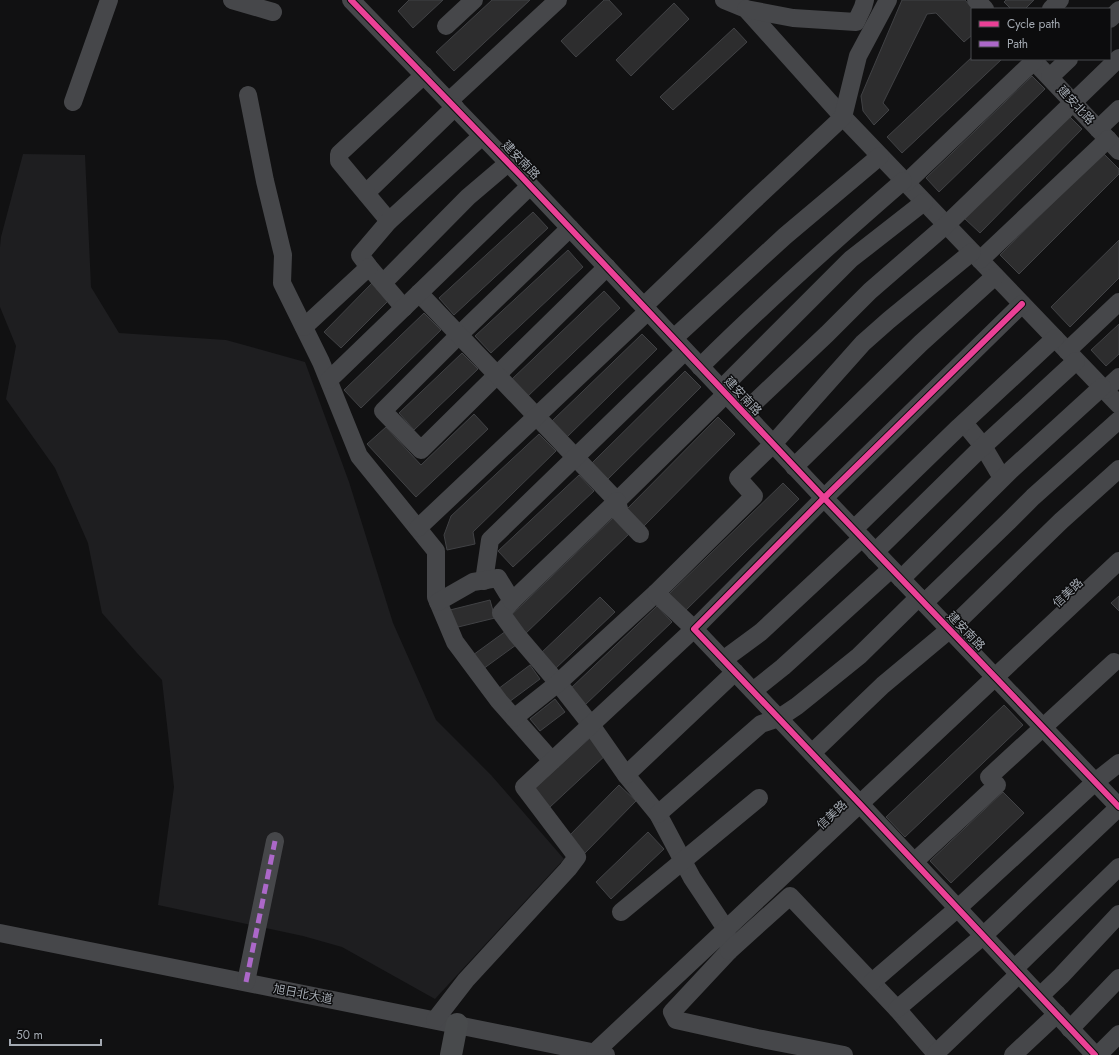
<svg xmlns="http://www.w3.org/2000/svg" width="1119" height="1055" font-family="Jost,'Noto Sans SC',sans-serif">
	<rect width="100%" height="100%" fill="#111112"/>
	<path fill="#1e1e20" d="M23,154L85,155L91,287L119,333L226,340L305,362L349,482L393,623L436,720L491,775L564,859L435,999L342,947L303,936L158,905L174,787L162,680L137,653L102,613L88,543L55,468L6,399L16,346L0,307V247L1,237Z"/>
	<g fill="#2d2d2e" stroke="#414245">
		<path d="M409,0H443L413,28L398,11Z"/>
		<path d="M492,0H530L454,71L436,52Z"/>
		<path d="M604,0H609L622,14L576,57L561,41Z"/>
		<path d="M902,0H965L973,9H972V35L964,42L936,13L927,14L883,103L889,110L874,125L863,111L861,96Z"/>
		<path d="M1006,0H1034L1025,9H1011L1004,2Z"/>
		<path d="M674,3L689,19L631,76L616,60Z"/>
		<path d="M734,28L747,42L673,110L660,97Z"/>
		<path d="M972,57V59H1002L902,153L887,137Z"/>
		<path d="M1032,76L1045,89L939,192L926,178Z"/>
		<path d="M1067,114L1082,129L980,233L964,218Z"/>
		<path d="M1103,153L1119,169V174L1019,274L1000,255Z"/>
		<path d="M533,212L548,228L454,315L439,298Z"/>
		<path d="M1119,240V278L1070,327L1051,307Z"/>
		<path d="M568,250L583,267L491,353L475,336Z"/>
		<path d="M372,283L389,300L341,348L324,332Z"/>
		<path d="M604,291L620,308L527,397L511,380Z"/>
		<path d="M424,313L441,330L361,408L344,390Z"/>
		<path d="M1119,324V354L1106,366L1091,350Z"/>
		<path d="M642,334L657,349L567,437L552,421Z"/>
		<path d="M462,353L478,369L414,430L399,413Z"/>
		<path d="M685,371L701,387L608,479L592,463Z"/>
		<path d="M474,414L488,429L416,497L367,444L386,427L421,465Z"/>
		<path d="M718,417L735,434L641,529L624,512Z"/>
		<path d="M539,434L556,451L473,532L475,544L447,550L444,535L451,516Z"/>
		<path d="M579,475L594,491L513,567L498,551Z"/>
		<path d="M783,483L799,499L685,611L669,594Z"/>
		<path d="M614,517L630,533L523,636L507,619Z"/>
		<path d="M1119,596V611L1111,603Z"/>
		<path d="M600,597L615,612L555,669L540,654Z"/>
		<path d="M490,600L495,618L454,628L450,610Z"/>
		<path d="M657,606L672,622L585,705L570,689Z"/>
		<path d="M506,631L516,645L483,669L473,655Z"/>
		<path d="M530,665L540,679L509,702L498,689Z"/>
		<path d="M555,699L565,712L540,731L530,719Z"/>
		<path d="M1004,705L1023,725L905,837L886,817Z"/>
		<path d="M592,736L608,753L550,807L534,789Z"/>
		<path d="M619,785L636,801L584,854L567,838Z"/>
		<path d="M1003,792L1024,813L951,883L930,861Z"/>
		<path d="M648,832L664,849L611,899L596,882Z"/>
	</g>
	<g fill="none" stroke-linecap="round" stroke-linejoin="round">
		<g stroke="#46474a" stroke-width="18">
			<path d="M232,0L273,12"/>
			<path d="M351,0L520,175L824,498L1119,807"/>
			<path d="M724,0L746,9L843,117L1119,405"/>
			<path d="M976,0L985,9"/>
			<path d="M746,9L793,18L856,22L863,7L865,0"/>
			<path d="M1051,9L1060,0"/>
			<path d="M1110,19L1119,10"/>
			<path d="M446,26L474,0"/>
			<path d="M1032,59L1119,151"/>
			<path d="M1050,77L1069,59"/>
			<path d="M248,95L265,181L283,255L282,283L321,362L359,456L436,551V597L455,642L499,701L552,761"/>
			<path d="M449,101L558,0"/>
			<path d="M73,102L109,0"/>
			<path d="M1098,129L1119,109"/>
			<path d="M906,183L1034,61"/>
			<path d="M366,193L455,107"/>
			<path d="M389,221L339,161V154L424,75"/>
			<path d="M570,228L459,335L383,411L421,450L497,375L607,267"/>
			<path d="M980,260L1108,139"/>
			<path d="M383,283L468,197L508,163"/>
			<path d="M419,293L617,501L726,394"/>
			<path d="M1022,304L824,498L694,629L860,804L1095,1055"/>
			<path d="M644,306L750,204L843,117L858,56L888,0"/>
			<path d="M404,308L369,267L360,255L389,221L482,136"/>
			<path d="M304,327L369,267"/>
			<path d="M674,338L785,236L880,156"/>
			<path d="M1067,351L1119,302"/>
			<path d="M700,367C765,302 834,241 903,181"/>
			<path d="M329,380L530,186"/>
			<path d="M721,389L851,259L924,202"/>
			<path d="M1105,390L1119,377"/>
			<path d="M743,412L755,402L827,334L870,291L946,225L1119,58"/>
			<path d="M964,423L983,446L1002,478"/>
			<path d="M794,467L921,343L995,276"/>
			<path d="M418,528L648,311"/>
			<path d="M854,529L959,427L1055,338"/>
			<path d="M875,552L978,451L1076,361"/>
			<path d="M901,579L1012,469L1102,387"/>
			<path d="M484,581L490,540L685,351"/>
			<path d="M512,601L501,613L517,635L558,683L591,725L626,775L658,814L692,878L726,929L729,951L672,1012L676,1020L757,1038L844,1055"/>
			<path d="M438,602L473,582L498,578L512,601L617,501L620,513L640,534"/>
			<path d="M924,603L1009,521L1033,497L1119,420"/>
			<path d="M723,660L761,632L862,538"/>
			<path d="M753,691L783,667L891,569"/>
			<path d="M514,718L558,683L656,593"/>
			<path d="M812,753L883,685L949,630L1061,521L1119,469"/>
			<path d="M626,775L735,672"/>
			<path d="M658,814L761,724L779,718L797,706L859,656L919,597"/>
			<path d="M914,862L997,785L989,777L1114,662"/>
			<path d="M621,912L759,798"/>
			<path d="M0,933L606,1055"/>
			<path d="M729,951L790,896L897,1009L937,1055"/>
			<path d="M1014,969L1119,867"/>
			<path d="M246,982L275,841"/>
			<path d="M872,982L958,908L1095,782L1119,763"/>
			<path d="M1040,996L1061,976L1119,914"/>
			<path d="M897,1009L983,936L1119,807"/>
			<path d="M435,1020L466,980L568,869L577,857L524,787L694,629L656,593L754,496L738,478L773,444L863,343L889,320L972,252"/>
			<path d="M1070,1029L1119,978"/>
			<path d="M595,1052L1119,561"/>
			<path d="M936,1053L1019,974"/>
			<path d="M1013,1055L1057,1014"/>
			<path d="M1098,1055L1119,1034"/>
		</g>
		<path stroke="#484a4c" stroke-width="22" d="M451,1055L457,1024"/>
		<path stroke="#ac68c9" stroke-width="5" stroke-dasharray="10 5" stroke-linecap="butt" d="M246,982L275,841"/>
		<defs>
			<g id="cycleway">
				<path d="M351,0L520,175L824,498L1119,807"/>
				<path d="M1022,304L824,498L694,629L860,804L1095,1055"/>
			</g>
		</defs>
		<use href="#cycleway" stroke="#0c0c0d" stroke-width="8"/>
		<use href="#cycleway" stroke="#ea4096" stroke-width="6"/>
	</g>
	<g text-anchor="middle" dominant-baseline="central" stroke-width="3" stroke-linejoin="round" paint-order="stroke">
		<g font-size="12" fill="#a3a9b1" stroke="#0c0c0d">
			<text transform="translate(1076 105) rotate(47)">建安北路</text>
			<text transform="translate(521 160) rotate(46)">建安南路</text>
			<text transform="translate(743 396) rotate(47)">建安南路</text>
			<text transform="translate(1068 593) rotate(-43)">信美路</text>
			<text transform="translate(966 631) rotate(46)">建安南路</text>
			<text transform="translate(832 815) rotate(-43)">信美路</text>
			<text transform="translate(303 994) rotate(11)">旭日北大道</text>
		</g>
	</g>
	<rect x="971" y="8" width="140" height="52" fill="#0c0c0d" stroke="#484b4f"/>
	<rect x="979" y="21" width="20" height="6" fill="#ea4096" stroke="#484b4f"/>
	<text x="1007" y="28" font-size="12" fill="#a3a9b1">Cycle path</text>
	<rect x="979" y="41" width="20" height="6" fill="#ac68c9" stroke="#484b4f"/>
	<text x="1007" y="48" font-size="12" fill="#a3a9b1">Path</text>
	<path d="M10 1039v6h91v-6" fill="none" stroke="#a3a9b1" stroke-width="2"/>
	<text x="16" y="1039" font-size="12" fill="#a3a9b1" stroke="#0c0c0d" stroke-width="3" paint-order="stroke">50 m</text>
</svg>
